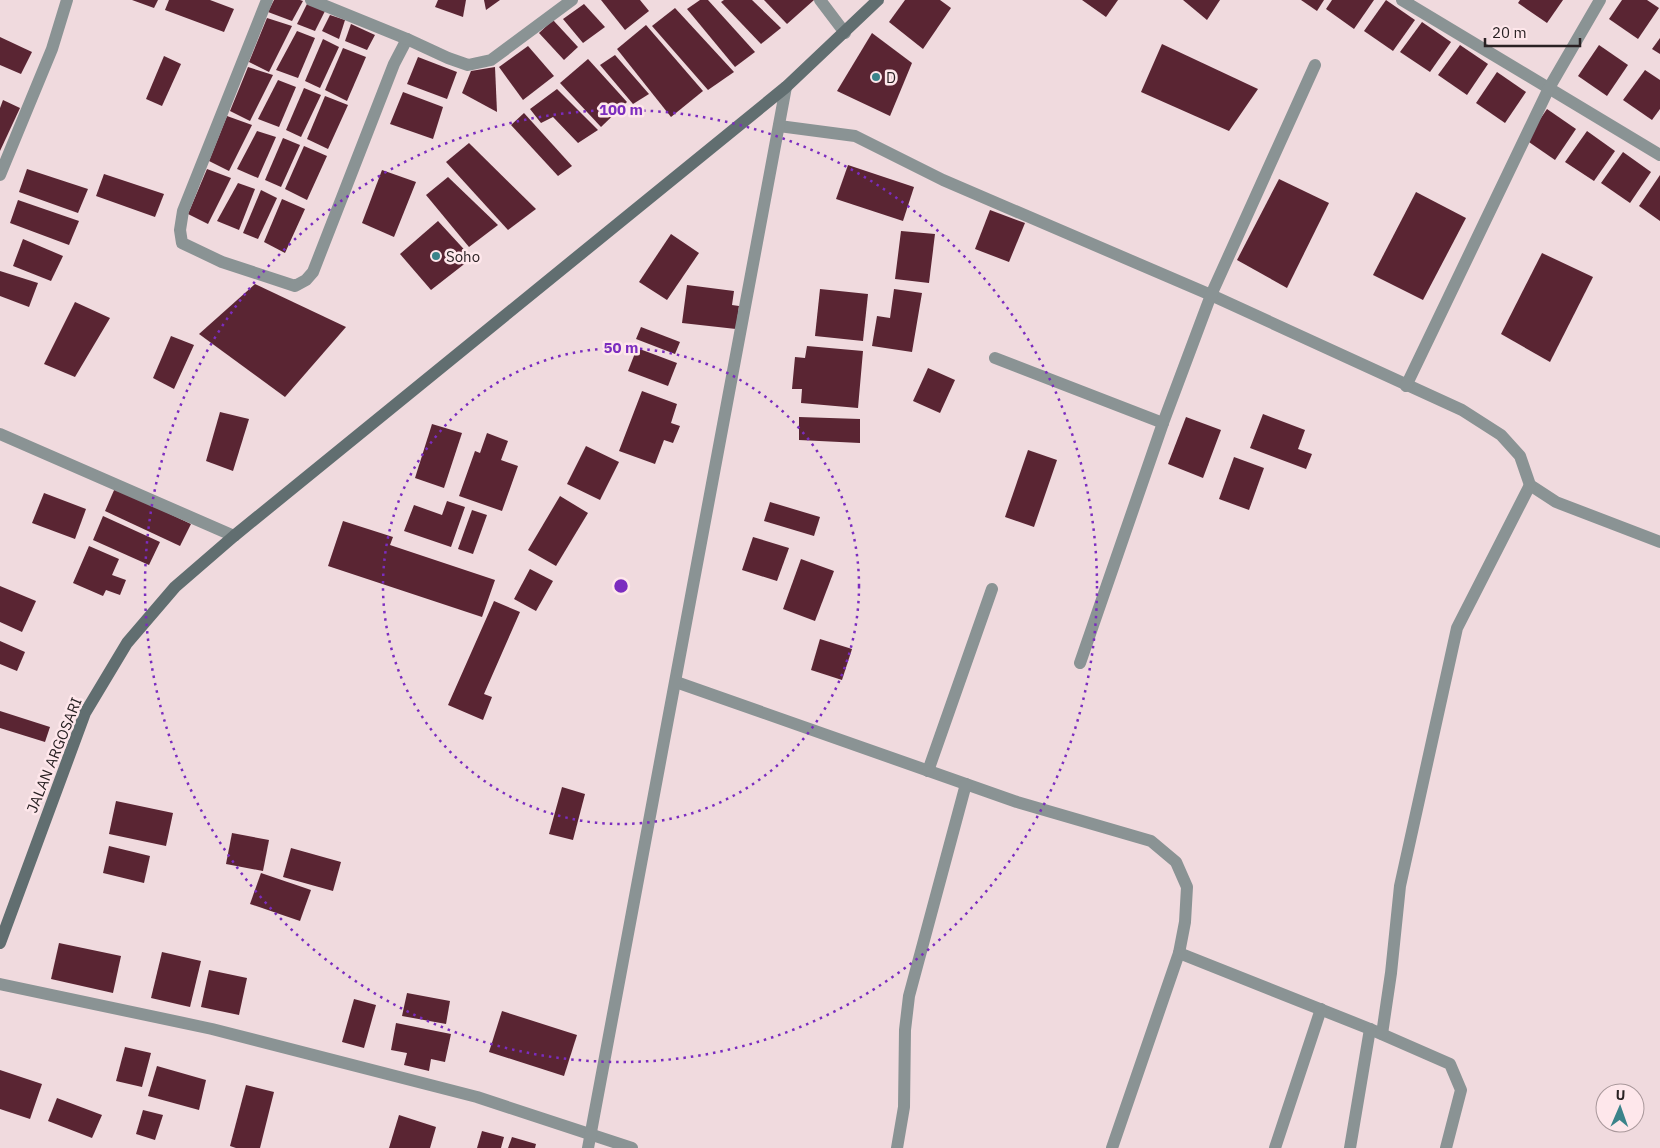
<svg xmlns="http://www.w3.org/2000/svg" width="1660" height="1148" font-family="'IBM Plex Sans',sans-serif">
	<rect width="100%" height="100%" fill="#f0dade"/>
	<g fill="#5a2533">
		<path d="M132,0H158L154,8Z"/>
		<path d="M169,0H210L234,9L224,32L165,10Z"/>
		<path d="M274,0H300L303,1L292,21L268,12Z"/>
		<path d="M438,0H466L463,17L435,7Z"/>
		<path d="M484,0H500L486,10Z"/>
		<path d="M601,0H640L649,11L625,30Z"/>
		<path d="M700,0H708L755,52L735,67L687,9Z"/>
		<path d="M724,0H752L781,28L761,44L721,2Z"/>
		<path d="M764,0H814L787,24Z"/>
		<path d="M905,0H940L951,8L923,49L889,22Z"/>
		<path d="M1082,0H1118L1106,17Z"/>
		<path d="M1183,0H1220L1207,20Z"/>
		<path d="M1301,0H1324L1317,11Z"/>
		<path d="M1332,0H1374L1354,29L1326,9Z"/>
		<path d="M1386,0L1415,20L1393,51L1364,31Z"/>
		<path d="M1520,0H1563L1547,23L1518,3Z"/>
		<path d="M1622,0H1647L1659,8L1638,39L1609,19Z"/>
		<path d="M307,4L325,11L315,31L297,24Z"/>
		<path d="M584,4L605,27L583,43L563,19Z"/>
		<path d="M675,8L734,72L708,90L652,26Z"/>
		<path d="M330,15L345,20L339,39L322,31Z"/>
		<path d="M267,18L292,26L269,72L249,62Z"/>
		<path d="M553,20L578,47L564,60L539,33Z"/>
		<path d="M1422,22L1451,42L1430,72L1400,52Z"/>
		<path d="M351,24L375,35L367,50L345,41Z"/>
		<path d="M646,25L703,91L671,117L617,49Z"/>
		<path d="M297,31L315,38L298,78L276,70Z"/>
		<path d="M872,33L912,63L890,116L837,91Z"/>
		<path d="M0,37L32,52L21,74L0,65Z"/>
		<path d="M1660,38V54L1652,49Z"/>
		<path d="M323,39L339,47L320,88L305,81Z"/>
		<path d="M1162,44L1258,89L1229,131L1141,92Z"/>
		<path d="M1460,45L1488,64L1467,95L1438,75Z"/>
		<path d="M1599,45L1628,65L1607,96L1578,76Z"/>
		<path d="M528,46L554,76L523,100L499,67Z"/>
		<path d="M343,48L366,57L347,101L325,90Z"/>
		<path d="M615,55L649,94L633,104L600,65Z"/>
		<path d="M164,56L181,64L162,106L146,99Z"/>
		<path d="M418,57L457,72L447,99L407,84Z"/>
		<path d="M588,59L627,102L601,127L560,83Z"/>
		<path d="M248,67L273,75L250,121L230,111Z"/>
		<path d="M495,67L497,112L462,93L471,71Z"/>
		<path d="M1645,70L1660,80V109L1652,120L1623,100Z"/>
		<path d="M1497,72L1526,92L1505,123L1476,103Z"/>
		<path d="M278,80L296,87L279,127L258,119Z"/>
		<path d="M304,88L321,95L301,137L286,130Z"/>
		<path d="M557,89L598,130L578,143L553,117L541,123L530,109Z"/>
		<path d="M403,92L443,107L433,139L390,124Z"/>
		<path d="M325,96L348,105L328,149L307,139Z"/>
		<path d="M3,100L20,108L0,151V108Z"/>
		<path d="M1547,109L1576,129L1555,160L1526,140Z"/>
		<path d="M524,113L572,166L558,176L511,125Z"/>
		<path d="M227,116L252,125L229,171L209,161Z"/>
		<path d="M257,131L276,137L258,178L237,169Z"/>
		<path d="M1587,131L1615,151L1594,181L1565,162Z"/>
		<path d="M283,138L300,145L281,187L265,180Z"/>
		<path d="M469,143L536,209L508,230L446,162Z"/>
		<path d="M304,146L327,156L307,200L285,189Z"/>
		<path d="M1623,152L1651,172L1630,203L1601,183Z"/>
		<path d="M848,165L914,187L903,221L836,199Z"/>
		<path d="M27,169L88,189L78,213L19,192Z"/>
		<path d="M207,169L231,178L208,224L188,214Z"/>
		<path d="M382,170L416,182L394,237L362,223Z"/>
		<path d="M104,174L164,194L155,217L96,196Z"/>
		<path d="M1660,175V221L1639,206Z"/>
		<path d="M448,177L498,225L469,247L426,195Z"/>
		<path d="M1279,179L1329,203L1287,288L1237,260Z"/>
		<path d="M238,183L255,189L239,230L217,221Z"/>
		<path d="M261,190L277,198L258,239L243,233Z"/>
		<path d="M1416,192L1466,218L1423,300L1373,275Z"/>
		<path d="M282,199L305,209L285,253L264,242Z"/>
		<path d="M18,200L79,221L69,245L10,223Z"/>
		<path d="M990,210L1025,223L1009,262L975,249Z"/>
		<path d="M438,221L472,258L431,290L400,254Z"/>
		<path d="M901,231L935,234L929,283L895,279Z"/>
		<path d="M671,234L699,253L667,300L639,282Z"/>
		<path d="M23,239L63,256L51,281L13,266Z"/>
		<path d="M1542,253L1593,277L1550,362L1501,334Z"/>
		<path d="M0,271L38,283L29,307L0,296Z"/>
		<path d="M255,284L346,327L285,397L199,334Z"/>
		<path d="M687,285L734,291L732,305L739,306L736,329L682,323Z"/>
		<path d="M820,289L868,294L863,341L815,336Z"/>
		<path d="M894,289L922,293L912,352L872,346L877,316L890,318Z"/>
		<path d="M75,302L110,318L75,377L44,364Z"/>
		<path d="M641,327L680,342L675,354L636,339Z"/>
		<path d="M171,336L194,345L174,389L153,378Z"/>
		<path d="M807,346L863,351L858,408L801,403L802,389H792L795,357L805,358Z"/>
		<path d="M637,348L677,363L668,386L628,371Z"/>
		<path d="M928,368L955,380L940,413L913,401Z"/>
		<path d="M642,391L677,404L671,423L680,426L673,443L664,440L655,464L619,451Z"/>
		<path d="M220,412L249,419L233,471L206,461Z"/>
		<path d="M1263,414L1305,430L1298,449L1312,454L1306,469L1250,448Z"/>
		<path d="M799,417L860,419V443L799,440Z"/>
		<path d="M1186,417L1221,430L1203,478L1168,464Z"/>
		<path d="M432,424L462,433L444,488L415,478Z"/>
		<path d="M487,433L508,441L501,460L518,466L502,511L459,496L475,451L480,453Z"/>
		<path d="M586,446L619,462L600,500L567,484Z"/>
		<path d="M1028,450L1057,460L1034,527L1005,517Z"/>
		<path d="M1234,457L1264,468L1249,510L1219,499Z"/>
		<path d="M115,488L191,524L180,546L105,511Z"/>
		<path d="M44,493L86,509L75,539L32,523Z"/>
		<path d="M560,496L588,513L556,566L528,550Z"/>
		<path d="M447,501L465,507L451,547L404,531L414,505L442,515Z"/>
		<path d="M770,502L820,517L814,536L764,521Z"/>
		<path d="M472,510L487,515L473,554L458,549Z"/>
		<path d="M103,516L160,542L149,565L93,540Z"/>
		<path d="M343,521L393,537L390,545L495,580L482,617L328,566Z"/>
		<path d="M753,537L789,548L777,581L742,570Z"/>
		<path d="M89,546L119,559L112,575L126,580L120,595L106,590L103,596L73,583Z"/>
		<path d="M801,559L834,571L815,621L783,609Z"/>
		<path d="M530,569L553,581L536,611L514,599Z"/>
		<path d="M0,586L36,601L22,632L0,622Z"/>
		<path d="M494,601L520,612L484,694L492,697L483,720L448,705Z"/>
		<path d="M820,639L852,649L842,680L811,670Z"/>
		<path d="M0,641L25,652L17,671L0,664Z"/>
		<path d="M0,711L50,727L45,742L0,728Z"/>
		<path d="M562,787L585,794L573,840L549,834Z"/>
		<path d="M116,801L173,813L166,846L109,834Z"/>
		<path d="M232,833L269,840L263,871L226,864Z"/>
		<path d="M109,846L150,856L144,883L103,873Z"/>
		<path d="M291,848L341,862L333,891L283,877Z"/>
		<path d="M261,873L311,890L300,921L250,904Z"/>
		<path d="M59,943L121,956L113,993L51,979Z"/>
		<path d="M162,952L201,961L190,1007L151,998Z"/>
		<path d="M209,970L247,978L239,1015L201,1007Z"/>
		<path d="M407,993L450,1001L446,1024L402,1016Z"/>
		<path d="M354,999L376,1005L364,1048L342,1042Z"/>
		<path d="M502,1011L577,1035L564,1076L489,1052Z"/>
		<path d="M396,1023L451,1034L445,1062L431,1059L429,1071L404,1065L407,1053L391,1050Z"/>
		<path d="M125,1047L151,1053L142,1087L116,1081Z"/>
		<path d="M157,1066L206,1080L199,1110L148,1096Z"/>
		<path d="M0,1070L42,1084L30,1119L0,1109Z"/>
		<path d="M246,1085L274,1092L260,1148H236L230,1146Z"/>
		<path d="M57,1098L102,1115L92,1138L48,1121Z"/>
		<path d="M143,1110L163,1115L155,1140L136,1134Z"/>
		<path d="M399,1115L436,1127L430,1148H389Z"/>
		<path d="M482,1131L504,1137L501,1148H477Z"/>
		<path d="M512,1137L536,1144L535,1148H508Z"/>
	</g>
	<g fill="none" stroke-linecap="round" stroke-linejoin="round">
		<g stroke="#8a9394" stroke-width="12">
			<path d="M267,0L183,211L180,230L182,243L222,262L295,286L306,280L313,272L394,64L407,39L448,58L468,65L491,60L572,0"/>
			<path d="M311,0L407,39"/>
			<path d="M820,0L845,33"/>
			<path d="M1402,0L1660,155"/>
			<path d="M779,126L855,136L943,180L1211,295L1462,410L1501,435L1520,456L1530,485L1556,502L1660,542"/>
			<path d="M0,175L52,49L67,0"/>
			<path d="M995,358L1163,423"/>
			<path d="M1406,386L1549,88L1600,0"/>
			<path d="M0,434L234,536"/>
			<path d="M1080,663L1163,423L1211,295L1315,65"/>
			<path d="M676,682L1017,802L1151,841L1176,862L1187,887L1185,922L1179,953L1112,1148"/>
			<path d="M928,771L992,589"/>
			<path d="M1179,953L1370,1029L1450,1064L1461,1090L1446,1148"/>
			<path d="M0,984L212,1029L477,1097L632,1148"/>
			<path d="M1382,1034L1391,973L1400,886L1457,628L1530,485"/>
			<path d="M588,1148L786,87"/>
			<path d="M897,1148L904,1107L905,1030L909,996L966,784"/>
			<path d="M1275,1148L1321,1009"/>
			<path d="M1350,1148L1370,1029"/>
		</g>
		<path stroke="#616e70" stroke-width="12" d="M0,943L85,713L127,643L175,587L234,536L786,87L878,0"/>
	</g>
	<g fill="none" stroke="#7b2cbf" stroke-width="2.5" stroke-dasharray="2.5 5">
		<circle cx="621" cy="586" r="238"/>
		<circle cx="621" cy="586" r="476"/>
	</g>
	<g fill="#3b838a" stroke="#fee7eb" stroke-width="2">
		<circle cx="876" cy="77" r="5"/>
		<circle cx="436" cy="256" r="5"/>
	</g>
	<g text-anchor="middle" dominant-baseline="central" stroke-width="5" stroke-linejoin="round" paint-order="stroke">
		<g font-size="15" fill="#292123" stroke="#fee7eb" text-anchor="start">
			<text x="886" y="77">D</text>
			<text x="446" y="256">Soho</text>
		</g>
		<g font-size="15" fill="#292123" stroke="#fee7eb">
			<text transform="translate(54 755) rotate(-68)">JALAN ARGOSARI</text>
		</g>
	</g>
	<circle cx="621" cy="586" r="8" fill="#7b2cbf" stroke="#fee7eb" stroke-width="2.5"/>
	<g font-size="15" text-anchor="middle" font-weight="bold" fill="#7b2cbf" stroke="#fee7eb" stroke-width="5" stroke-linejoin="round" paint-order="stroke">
		<text x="621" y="115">100 m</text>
		<text x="621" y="353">50 m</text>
	</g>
	<g transform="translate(1620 1108) rotate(2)"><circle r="24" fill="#fee7eb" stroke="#a9989b"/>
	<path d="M0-4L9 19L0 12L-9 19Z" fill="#3b838a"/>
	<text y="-8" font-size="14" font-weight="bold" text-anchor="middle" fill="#292123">U</text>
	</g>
	<path d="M1485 38v8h95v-8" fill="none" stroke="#292123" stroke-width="2.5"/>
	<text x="1492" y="38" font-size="15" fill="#292123" stroke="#fee7eb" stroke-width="4" paint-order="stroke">20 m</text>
</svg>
